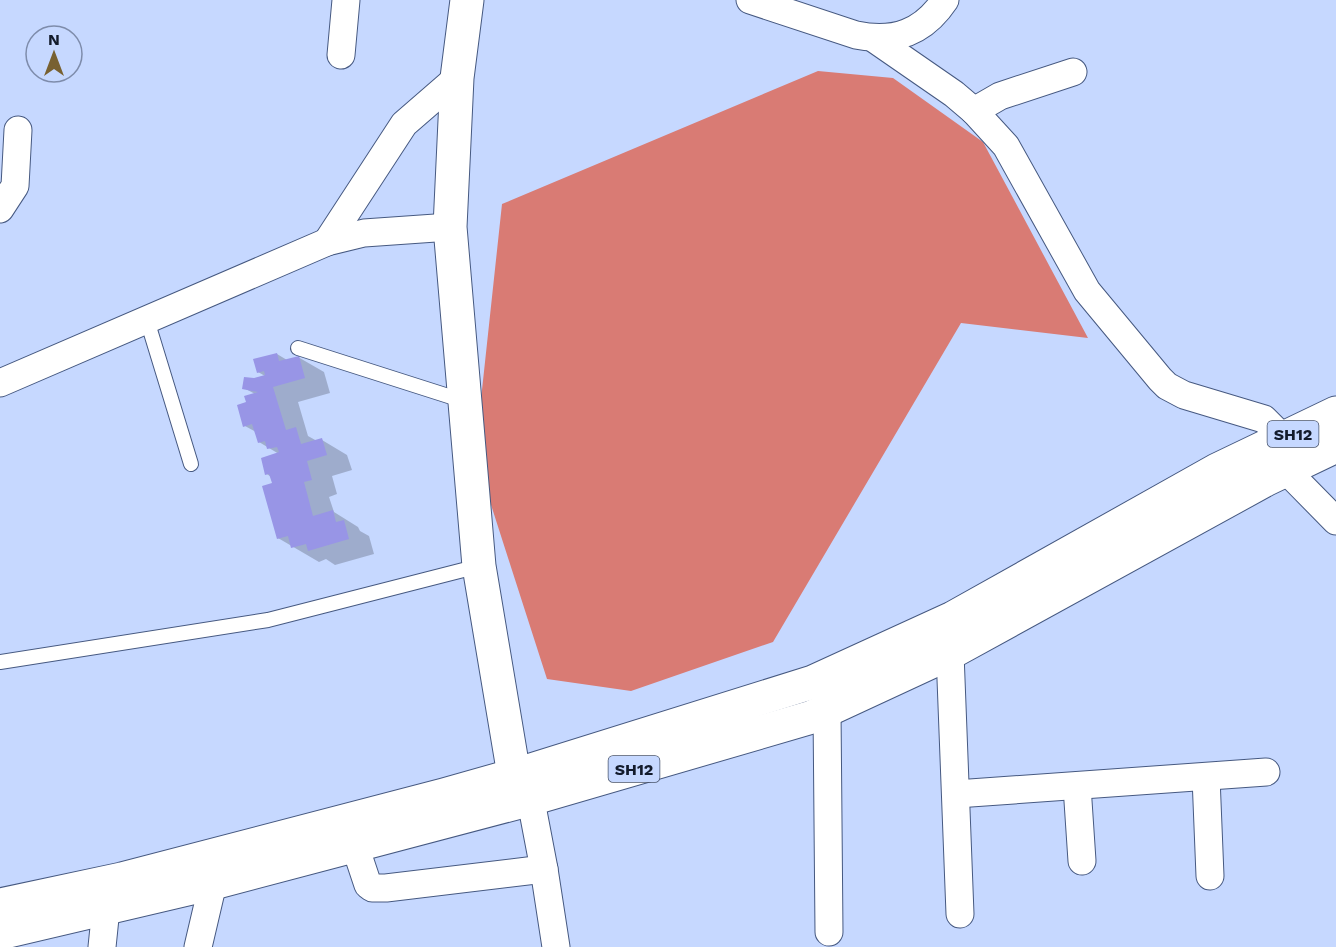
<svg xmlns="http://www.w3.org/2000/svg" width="1336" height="947" font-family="'Work Sans',sans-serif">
	<rect width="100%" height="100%" fill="#c6d8ff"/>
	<path fill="#d97b74" d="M818,71L893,78L983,142L1088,338L961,323L773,642L631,691L547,679L475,455L502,204Z"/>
	<path fill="#0003" d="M277,354L287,360L298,357L324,372L330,393L298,402L308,436L317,441L322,440L347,455L352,470L332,476L337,494L329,497L334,512L358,527L360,531L369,536L374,554L335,565L326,559L319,562L278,538L273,484L271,477L267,474L279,454L259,442L256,432L245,426L248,403L255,394L244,388L254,379L265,376L258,372Z"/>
	<path fill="#9895e6" d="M277,353L279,361L299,356L305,378L273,387L286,430L296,427L301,444L322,438L327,455L307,461L312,480L304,482L313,516L333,510L336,522L344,520L349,539L308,551L306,544L291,548L288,536L277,539L262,486L272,483L269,474L265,475L261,458L279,452L277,447L267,449L265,441L258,443L252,424L243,427L237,405L246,402L244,396L258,392L242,389L244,377L254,378L265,375L264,371L257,373L253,359Z"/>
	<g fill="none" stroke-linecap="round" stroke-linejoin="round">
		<defs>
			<g id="service">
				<path d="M147,320L191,464"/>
				<path d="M298,348L464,401"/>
				<path d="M0,662L268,620L479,566"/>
			</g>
			<g id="minor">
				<path d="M750,0L856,35C894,43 923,33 945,0"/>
				<path d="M873,38L954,94L974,111L1006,146L1087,291L1160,379L1167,386L1184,395L1264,419L1284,439"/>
				<path d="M341,55L346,0"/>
				<path d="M974,111L1000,96L1073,72"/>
				<path d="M0,209L15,186L18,130"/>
				<path d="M327,242L404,124L457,78"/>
				<path d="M0,383L327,242L364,233L450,227"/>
				<path d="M1273,457L1336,521"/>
				<path d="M950,653L960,914"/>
				<path d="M827,710L829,932"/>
				<path d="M1206,777L1210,876"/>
				<path d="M527,780L544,869L556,947"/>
				<path d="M1077,786L1082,861"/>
				<path d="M956,794L1266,772"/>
				<path d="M355,846L368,885L372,888H386L544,869"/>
				<path d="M102,947L106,908"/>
				<path d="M198,947L213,883"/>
			</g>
			<path id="tertiary" d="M467,0L457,78L450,227L479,566L514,775"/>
			<g id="primary">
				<path d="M0,905L122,879L444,795L525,772L813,682L953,618L1217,470L1336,413"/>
				<path d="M0,933L213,883L531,799L812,717L950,653L1267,479L1336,446"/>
			</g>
		</defs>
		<use href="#service" stroke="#465981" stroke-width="16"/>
		<use href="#minor" stroke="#465981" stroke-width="29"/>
		<use href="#tertiary" stroke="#465981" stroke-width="35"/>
		<use href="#primary" stroke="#465981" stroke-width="35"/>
		<use href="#service" stroke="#fff" stroke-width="14"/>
		<use href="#minor" stroke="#fff" stroke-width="27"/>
		<use href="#tertiary" stroke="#fff" stroke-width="33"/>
		<use href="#primary" stroke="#fff" stroke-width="33"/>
	</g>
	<g text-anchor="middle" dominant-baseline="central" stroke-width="4.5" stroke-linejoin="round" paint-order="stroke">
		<g fill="#c6d8ff" stroke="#49546b" stroke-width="1.5">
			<rect x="1267.5" y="421" width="51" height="26" rx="4.5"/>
			<rect x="608.5" y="756" width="51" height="26" rx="4.5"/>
		</g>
		<g font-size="16" font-weight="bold" fill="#131b2c">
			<text x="1293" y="434">SH12</text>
			<text x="634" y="769">SH12</text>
		</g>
	</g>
	<g transform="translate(54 54)"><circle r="28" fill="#c6d8ff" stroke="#7e8cab" stroke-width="1.5"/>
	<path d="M0-4.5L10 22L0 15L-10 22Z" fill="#786131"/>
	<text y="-9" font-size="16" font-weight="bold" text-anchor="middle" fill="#131b2c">N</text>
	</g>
</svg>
